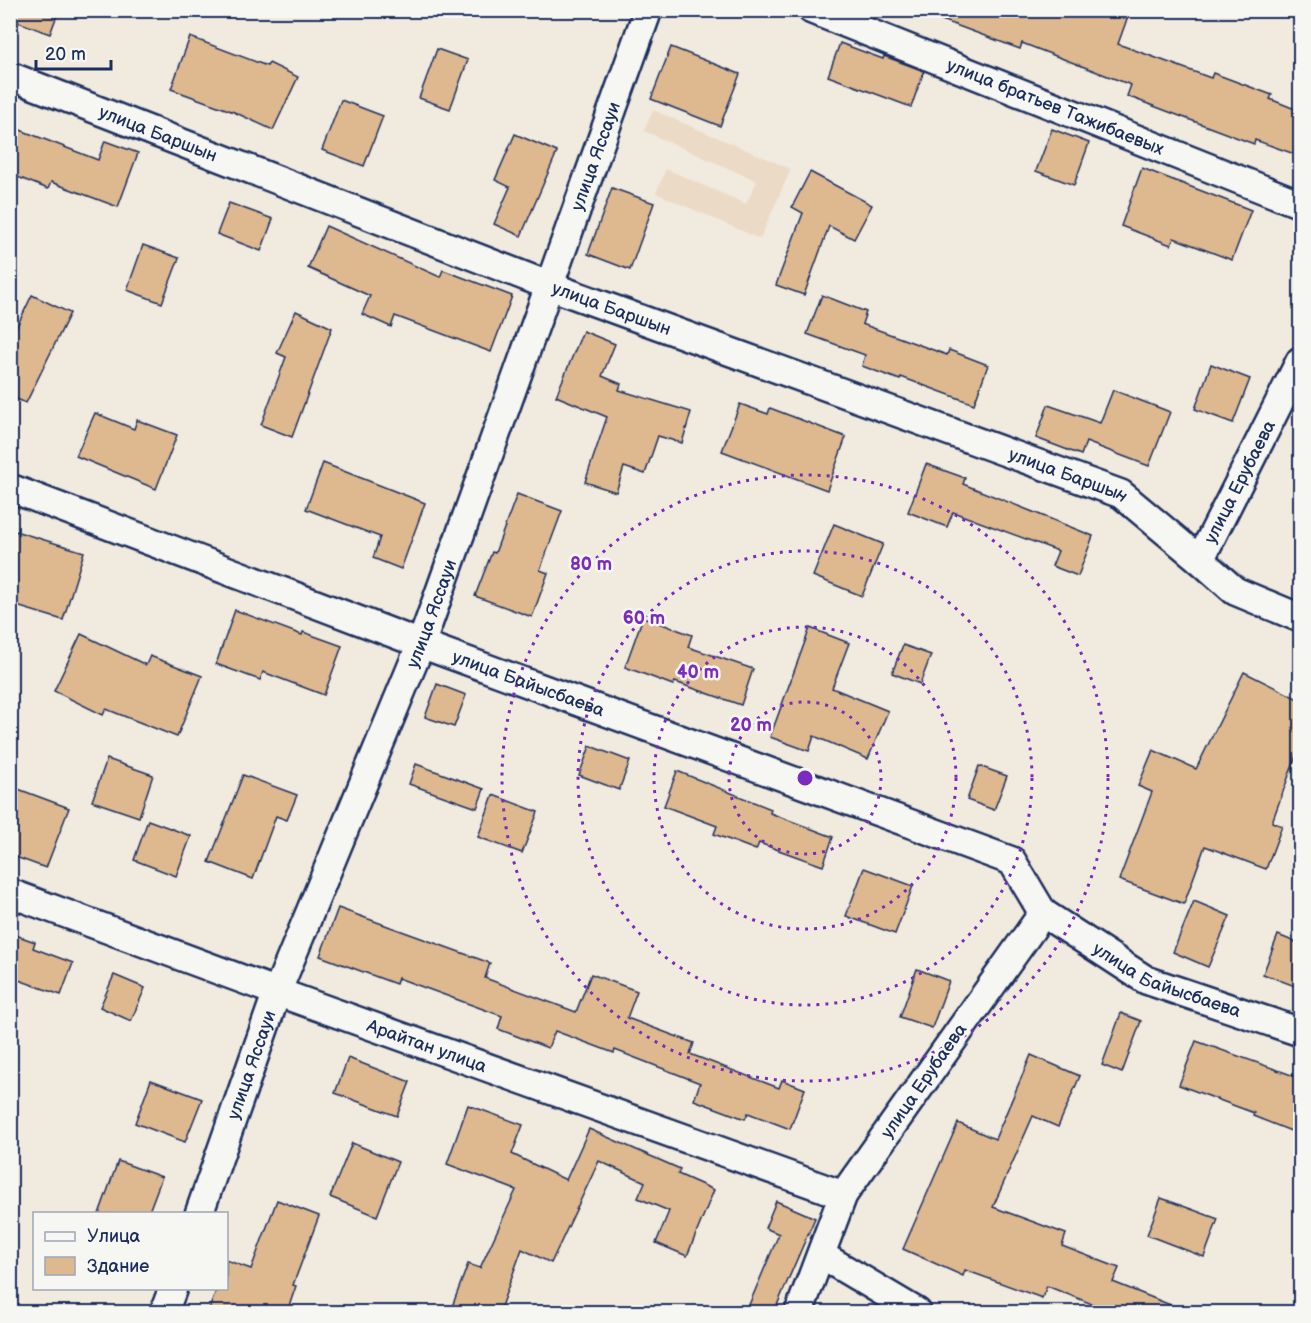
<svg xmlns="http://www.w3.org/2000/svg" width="1311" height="1323" font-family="'Balsamiq Sans',sans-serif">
	<rect width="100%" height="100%" fill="#f1eade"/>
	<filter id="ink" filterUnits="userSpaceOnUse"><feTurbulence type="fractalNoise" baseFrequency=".0167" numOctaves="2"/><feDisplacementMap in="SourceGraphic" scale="12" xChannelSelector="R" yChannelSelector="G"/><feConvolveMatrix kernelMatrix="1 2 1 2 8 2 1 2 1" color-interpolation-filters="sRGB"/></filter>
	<g filter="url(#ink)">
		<path fill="#ebdbc6" d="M653,110L791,169L760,239L656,193L666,169L746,204L757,181L644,131Z"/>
		<g fill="#deb88f" stroke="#1b2f5e" stroke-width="1.5">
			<path d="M10,10H59L50,34L10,19Z"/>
			<path d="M924,10H1104L1127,19L1118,44L1211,78L1213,73L1272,95L1270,99L1300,111V156L1255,140L1254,144L1127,96L1131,85L1022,43L1020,49L923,13Z"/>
			<path d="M190,37L267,66L269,63L298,77L273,130L234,112L171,89Z"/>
			<path d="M840,43L883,59L884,56L924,71L911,107L828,76Z"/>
			<path d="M671,47L740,74L720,126L651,99Z"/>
			<path d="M437,49L468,60L450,109L419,98Z"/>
			<path d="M341,100L383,116L364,166L322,150Z"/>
			<path d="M10,126L98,160L105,141L138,153L118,207L51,182L48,189L10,174Z"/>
			<path d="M1052,129L1089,143L1074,185L1036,171Z"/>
			<path d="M515,134L557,152L521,236L494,224L510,187L495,180Z"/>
			<path d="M1142,168L1251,210L1232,260L1174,238L1171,245L1121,226Z"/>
			<path d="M810,172L872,205L854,239L829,226L804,295L776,285L803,213L792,207Z"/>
			<path d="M612,188L654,203L630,270L588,254Z"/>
			<path d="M229,203L273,219L261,251L217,234Z"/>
			<path d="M326,226L440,277L443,270L512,296L491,352L395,316L391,327L362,314L370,296L308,268Z"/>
			<path d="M143,245L179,258L162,303L127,290Z"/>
			<path d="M32,295L70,313L26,403L10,396V341Z"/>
			<path d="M822,295L866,312L862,324L947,355L949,350L988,365L974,404L901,377L900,380L862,366L865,355L807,334Z"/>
			<path d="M296,311L332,328L292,437L261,425L286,357L277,353Z"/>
			<path d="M583,331L615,344L602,376L621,384L619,390L691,412L682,443L658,436L645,474L624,467L616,492L585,482L607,417L556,396Z"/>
			<path d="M1211,364L1250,379L1233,423L1195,409Z"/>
			<path d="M1113,390L1170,412L1149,466L1086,442L1081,455L1036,438L1048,405L1100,423Z"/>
			<path d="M740,404L768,414L770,408L846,437L827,490L722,451Z"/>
			<path d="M95,413L134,429L137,420L177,435L156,489L76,456Z"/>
			<path d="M323,463L425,503L401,569L373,558L380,537L306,509Z"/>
			<path d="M926,464L965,478L963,484L1093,536L1078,576L1052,566L1058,551L953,512L947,527L908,512Z"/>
			<path d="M517,494L562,511L540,570L548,573L532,617L475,596L492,552L495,553Z"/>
			<path d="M834,524L883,544L862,596L813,576Z"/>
			<path d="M15,531L84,552L63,620L10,604V548Z"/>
			<path d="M235,610L302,635L303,632L342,646L324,695L263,672L260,680L216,664Z"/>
			<path d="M643,617L692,635L688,647L753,669L741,705L675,682L673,685L625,667Z"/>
			<path d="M810,628L849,643L832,688L888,711L868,759L814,736L809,751L770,737Z"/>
			<path d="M81,634L146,665L150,656L202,676L177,737L106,709L103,715L54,691Z"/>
			<path d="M903,645L931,655L920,684L892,673Z"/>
			<path d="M1244,672L1300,700V745L1272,822L1282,826L1266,869L1205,846L1184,904L1119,880L1152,792L1138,786L1153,750L1196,769Z"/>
			<path d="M437,684L466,695L454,727L425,717Z"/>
			<path d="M590,746L630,761L619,790L579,775Z"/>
			<path d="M107,759L153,775L139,817L92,801Z"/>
			<path d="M416,764L484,789L477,808L409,784Z"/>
			<path d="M979,766L1007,776L994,810L967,800Z"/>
			<path d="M677,771L771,809L770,813L833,837L823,866L759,843L756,850L714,834L717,826L664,806Z"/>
			<path d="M243,775L297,795L287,820L276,816L253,879L209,862Z"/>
			<path d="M10,786L69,808L46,868L10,855Z"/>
			<path d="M493,795L538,812L522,853L478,837Z"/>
			<path d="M148,820L191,836L176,876L134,860Z"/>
			<path d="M864,868L913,886L895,934L846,916Z"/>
			<path d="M1194,901L1230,916L1208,967L1173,952Z"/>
			<path d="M338,908L490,963L485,978L576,1012L591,974L637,991L627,1018L694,1043L690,1054L779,1088L782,1080L805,1089L790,1129L748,1113L745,1119L694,1100L700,1083L615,1050L614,1053L555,1031L548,1048L498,1029L502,1016L398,978L396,984L320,956Z"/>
			<path d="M10,933L35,942L33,948L73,963L61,995L10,977Z"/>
			<path d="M1278,935L1300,944V988L1263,974Z"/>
			<path d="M917,969L949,981L932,1028L900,1017Z"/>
			<path d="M114,975L145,988L131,1021L100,1007Z"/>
			<path d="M1121,1013L1141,1021L1122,1073L1102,1065Z"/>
			<path d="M1196,1041L1300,1078V1105L1291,1131L1253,1116L1254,1113L1179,1085Z"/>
			<path d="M1031,1055L1080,1076L1058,1127L1033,1116L993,1207L1066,1234L1062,1246L1119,1268L1113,1282L1188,1312H1112L1047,1286L1042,1298L965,1270L963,1276L903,1249L958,1123L995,1139Z"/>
			<path d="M348,1058L410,1082L397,1116L335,1093Z"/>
			<path d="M151,1080L202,1099L185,1142L135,1123Z"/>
			<path d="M468,1105L523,1125L512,1154L566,1180L589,1129L680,1169L678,1174L714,1190L687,1256L656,1243L669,1211L638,1198L645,1182L599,1161L551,1263L522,1249L499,1312H450L468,1264L480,1268L516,1190L447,1164Z"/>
			<path d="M352,1143L398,1162L377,1216L330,1197Z"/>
			<path d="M118,1161L162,1177L148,1214H99Z"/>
			<path d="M1161,1198L1218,1219L1204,1257L1147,1235Z"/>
			<path d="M277,1200L319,1216L293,1285L296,1286L287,1312H208L217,1288H226V1260L251,1269Z"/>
			<path d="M776,1201L815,1218L774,1312H746L779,1234L765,1228Z"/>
		</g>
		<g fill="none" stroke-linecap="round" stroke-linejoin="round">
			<defs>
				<g id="minor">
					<path id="s1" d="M812,10L1300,204"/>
					<path id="s2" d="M10,76L550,286L1121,494L1200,560"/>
					<path d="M1300,361L1200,560L1235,591L1300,618"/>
					<path id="s3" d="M10,488L421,644L1012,861L1043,913L843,1195L799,1312"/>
					<path id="s4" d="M10,893L277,992L843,1195"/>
					<path id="s5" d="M1043,913L1146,980L1300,1032"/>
					<path id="s6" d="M199,1214L277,992L421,644L648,10"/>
					<path d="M821,1255L917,1312"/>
					<path d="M164,1312L173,1288"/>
				</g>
			</defs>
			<use href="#minor" stroke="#1b2f5e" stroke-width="32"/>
			<use href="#minor" stroke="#f6f6f2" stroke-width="27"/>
		</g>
	</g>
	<g fill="none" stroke="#7b2cbf" stroke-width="3" stroke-dasharray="3 6">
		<circle cx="805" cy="778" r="76"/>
		<circle cx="805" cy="778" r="151"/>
		<circle cx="805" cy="778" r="227"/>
		<circle cx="805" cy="778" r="303"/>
	</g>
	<g text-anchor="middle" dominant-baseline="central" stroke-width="5" stroke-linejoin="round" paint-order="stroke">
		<g font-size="18" fill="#1b2f5e" stroke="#f6f6f2">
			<text stroke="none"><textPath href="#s1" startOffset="262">улица братьев Тажибаевых</textPath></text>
			<text stroke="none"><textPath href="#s2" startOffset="159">улица Баршын</textPath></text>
			<text stroke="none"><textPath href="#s6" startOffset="1130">улица Яссауи</textPath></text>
			<text stroke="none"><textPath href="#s2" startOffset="645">улица Баршын</textPath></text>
			<text stroke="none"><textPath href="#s2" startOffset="1131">улица Баршын</textPath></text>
			<text transform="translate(1240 482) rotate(-63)">улица Ерубаева</text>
			<text stroke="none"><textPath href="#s6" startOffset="644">улица Яссауи</textPath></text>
			<text stroke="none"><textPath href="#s3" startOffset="554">улица Байысбаева</textPath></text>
			<text stroke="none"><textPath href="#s5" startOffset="142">улица Байысбаева</textPath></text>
			<text stroke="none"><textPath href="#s4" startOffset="444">Арайтан улица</textPath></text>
			<text stroke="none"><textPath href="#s6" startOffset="158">улица Яссауи</textPath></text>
			<text transform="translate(924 1081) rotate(-55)">улица Ерубаева</text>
		</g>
	</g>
	<circle cx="805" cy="778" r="9" fill="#7b2cbf" stroke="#f6f6f2" stroke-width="3"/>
	<g font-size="18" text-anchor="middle" font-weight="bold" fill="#7b2cbf" stroke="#f6f6f2" stroke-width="5" stroke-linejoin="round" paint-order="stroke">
		<text x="591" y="570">80 m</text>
		<text x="644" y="624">60 m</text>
		<text x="698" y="678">40 m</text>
		<text x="751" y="731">20 m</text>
	</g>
	<rect width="1311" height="1323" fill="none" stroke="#f6f6f2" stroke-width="36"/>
	<rect x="18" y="18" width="1275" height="1287" fill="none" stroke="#1b2f5e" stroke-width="2" filter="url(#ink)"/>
	<rect x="33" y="1212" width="195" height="78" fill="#f6f6f2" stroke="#9ea6b7" stroke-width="1.5"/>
	<rect x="45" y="1232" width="30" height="9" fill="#f6f6f2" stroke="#9ea6b7" stroke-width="1.5"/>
	<text x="87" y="1242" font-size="18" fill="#1b2f5e">Улица</text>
	<rect x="45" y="1257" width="30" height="18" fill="#deb88f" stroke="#9ea6b7" stroke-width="1.5"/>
	<text x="87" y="1272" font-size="18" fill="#1b2f5e">Здание</text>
	<path d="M36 60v9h75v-9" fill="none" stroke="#1b2f5e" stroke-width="3"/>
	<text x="45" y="60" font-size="18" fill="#1b2f5e" stroke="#f6f6f2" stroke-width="4.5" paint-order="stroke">20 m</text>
</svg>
